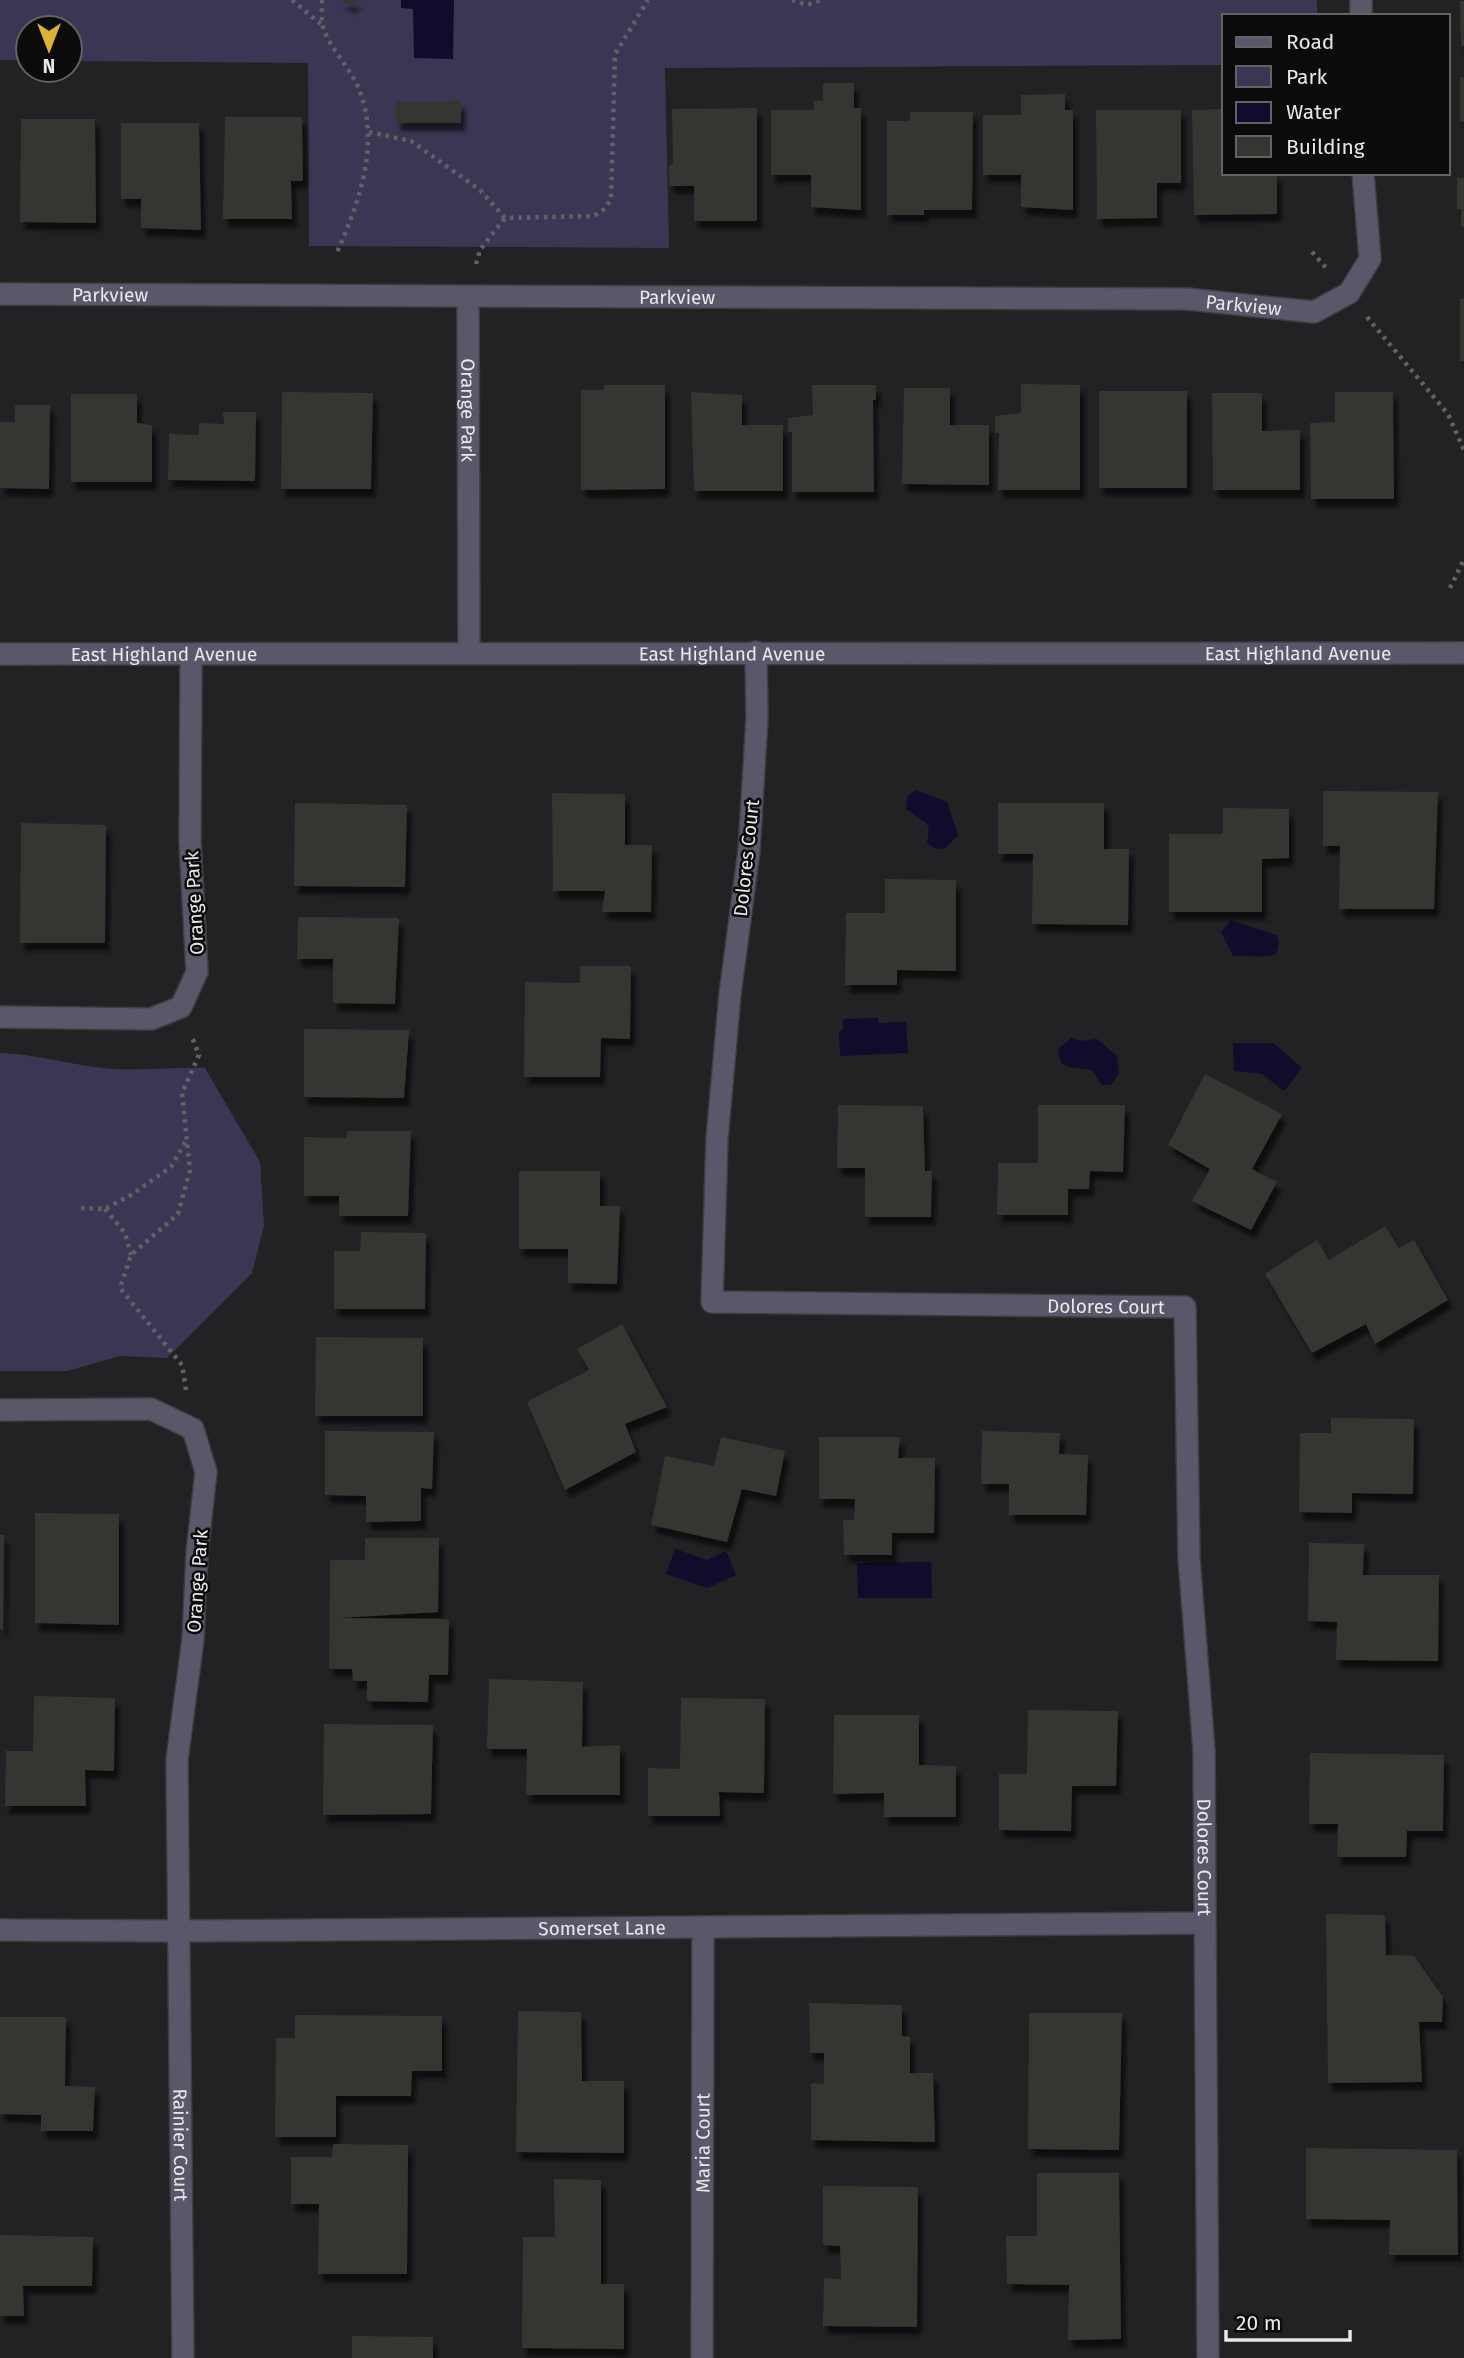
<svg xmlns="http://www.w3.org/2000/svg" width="1464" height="2358" viewBox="0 0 1464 2358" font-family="'Fira Sans',sans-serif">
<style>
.green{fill:#3a3754}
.water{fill:#110b2c}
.building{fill:#363532;filter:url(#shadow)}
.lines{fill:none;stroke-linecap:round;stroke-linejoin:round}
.minor-casing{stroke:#3e3d40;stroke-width:24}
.path{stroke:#626164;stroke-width:4.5;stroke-dasharray:3.5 5;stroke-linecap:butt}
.minor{stroke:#59586a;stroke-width:21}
.labels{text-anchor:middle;stroke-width:5;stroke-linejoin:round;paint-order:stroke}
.street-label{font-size:19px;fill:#e8e8ea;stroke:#0b0b0c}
</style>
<defs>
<filter id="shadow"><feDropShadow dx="4.5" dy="8" stdDeviation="2" flood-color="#0009"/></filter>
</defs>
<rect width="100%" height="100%" fill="#222124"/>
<g class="green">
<polygon points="0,0 1317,0 1317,16 1224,16 1224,65 665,68 669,248 309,246 308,63 70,61 70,28 28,28 28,60 0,60"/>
<path d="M0,1053C35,1054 67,1064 102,1068C137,1072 170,1067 205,1068L260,1162L264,1226L252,1273L167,1358L120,1356L67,1371H0Z"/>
</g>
<g class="water">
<polygon points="401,0 454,0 453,59 414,58 413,9 401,8"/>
<polygon points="916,790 947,802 958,835 945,849 934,848 927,843 929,828 926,823 906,809 908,796"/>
<path d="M1231,920L1276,935L1279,941L1277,953C1267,959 1246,955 1233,956L1221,932Z"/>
<polygon points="878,1018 879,1023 906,1022 908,1053 840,1056 839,1031 843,1030 843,1019"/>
<polygon points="1071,1038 1083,1041 1097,1039 1117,1056 1119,1073 1111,1085 1102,1085 1092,1070 1068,1067 1061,1063 1058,1049"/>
<polygon points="1233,1043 1274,1043 1302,1068 1284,1091 1262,1074 1234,1071"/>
<polygon points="675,1549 707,1560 726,1551 736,1575 707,1588 666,1574"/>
<polygon points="931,1562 932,1598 858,1598 857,1563"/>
</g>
<g class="building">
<polygon points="339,0 358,0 350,5"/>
<polygon points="1460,1 1464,1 1464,46 1461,46"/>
<polygon points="1460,77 1464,77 1464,122 1460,121"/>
<polygon points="823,83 854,83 854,108 861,108 861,210 811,207 811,175 771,175 771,110 814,110 814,101 823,101"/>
<polygon points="1065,94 1065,110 1073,110 1073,210 1021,207 1021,175 983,175 983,115 1021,115 1021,95"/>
<polygon points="461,101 461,123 396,123 396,102"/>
<polygon points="757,108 757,221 694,221 694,186 669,186 669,165 673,165 672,109"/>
<polygon points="1224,109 1224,173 1277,173 1277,214 1194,215 1192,110"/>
<polygon points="1096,110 1181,110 1181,183 1157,183 1157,218 1097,219"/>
<polygon points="910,112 973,112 972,210 924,210 924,215 887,215 887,121 910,121"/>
<polygon points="225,117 302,117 303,181 291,181 292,219 223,219"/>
<polygon points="21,119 95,119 96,223 20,222"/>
<polygon points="121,123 199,123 201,230 141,228 141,199 121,199"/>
<polygon points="1457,178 1464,178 1464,227 1461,227 1461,209 1457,209"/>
<rect x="1460" y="299" width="4" height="62"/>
<polygon points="1021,384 1080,385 1080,490 998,490 999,433 995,433 995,416 1021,413"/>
<polygon points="604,385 665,385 665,489 581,490 581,390 604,390"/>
<polygon points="812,385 876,385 876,400 873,400 874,492 792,492 792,432 788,432 788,418 813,415"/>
<polygon points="904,388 950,388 950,425 989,425 989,485 902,484"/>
<rect x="1099" y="391" width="88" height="97"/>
<polygon points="282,392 373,393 371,489 281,489"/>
<polygon points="691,392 742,395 742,425 783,425 783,491 694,491"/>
<polygon points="1335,392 1393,392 1394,499 1311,499 1310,423 1335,422"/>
<polygon points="1212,393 1262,393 1262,431 1300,430 1300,490 1213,490"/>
<polygon points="71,394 137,394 137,423 152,425 152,482 71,482"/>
<polygon points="15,405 50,405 49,489 0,488 0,422 15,422"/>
<polygon points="223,412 256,412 255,481 168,480 169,434 199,435 199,423 224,424"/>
<polygon points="1323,791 1438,792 1434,909 1339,909 1340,846 1323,846"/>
<polygon points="552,793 625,794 625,845 652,845 651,912 602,912 605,891 553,891"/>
<polygon points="295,803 407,805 405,887 294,886"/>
<polygon points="998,803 1104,803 1104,849 1129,849 1128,925 1032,924 1033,854 998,854"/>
<polygon points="1223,808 1289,809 1289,858 1262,859 1262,912 1169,912 1169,834 1223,834"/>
<polygon points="21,823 106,825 105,943 20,943"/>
<polygon points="885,879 956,880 956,971 897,970 897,985 845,985 846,913 885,913"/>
<polygon points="298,917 399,918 395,1004 333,1003 333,959 297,959"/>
<polygon points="580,966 631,966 630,1039 601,1038 600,1077 524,1077 525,982 580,983"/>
<polygon points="304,1029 409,1030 404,1098 304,1097"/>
<polygon points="1205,1074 1282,1114 1252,1169 1277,1182 1251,1230 1192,1201 1210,1169 1168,1145"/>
<polygon points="838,1105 923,1106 925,1171 932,1171 931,1217 865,1217 865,1168 837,1168"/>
<polygon points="1038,1105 1125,1105 1123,1172 1090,1171 1089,1189 1068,1189 1068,1215 997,1215 998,1163 1038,1163"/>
<polygon points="347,1131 411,1131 408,1216 339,1216 339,1196 304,1196 304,1137 347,1138"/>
<polygon points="519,1171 600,1171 600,1206 620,1206 617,1284 568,1283 568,1249 519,1249"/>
<polygon points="1385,1226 1399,1248 1414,1240 1448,1300 1375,1344 1366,1324 1312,1353 1265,1274 1317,1240 1329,1260"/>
<polygon points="361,1232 426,1233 425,1309 334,1309 334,1251 360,1251"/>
<polygon points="622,1324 667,1407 625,1424 636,1452 565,1490 527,1402 589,1370 577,1349"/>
<polygon points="316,1337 423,1338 423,1416 315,1416"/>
<polygon points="1331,1418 1414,1419 1413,1494 1352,1493 1352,1513 1299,1512 1300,1433 1331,1433"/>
<polygon points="325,1431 434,1432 432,1489 421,1488 421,1521 366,1522 366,1496 325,1495"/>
<polygon points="982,1431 1060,1433 1059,1454 1088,1455 1086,1515 1009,1515 1009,1484 981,1484"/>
<polygon points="721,1437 785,1451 776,1496 742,1489 727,1542 651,1525 665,1456 714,1466"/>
<polygon points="819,1437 900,1437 898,1458 935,1458 934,1533 892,1533 892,1555 844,1555 843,1520 854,1520 855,1499 819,1499"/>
<polygon points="35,1513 119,1514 119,1625 35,1623"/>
<polygon points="0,1535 4,1535 3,1629 0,1629"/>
<polygon points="365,1538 439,1538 438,1612 338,1618 449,1619 448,1675 429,1675 428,1702 367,1701 367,1681 353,1681 352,1669 329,1669 330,1560 365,1560"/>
<polygon points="1309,1543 1364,1544 1363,1575 1439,1575 1438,1661 1336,1660 1337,1622 1308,1621"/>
<polygon points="489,1679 583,1682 582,1747 620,1745 620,1795 526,1795 527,1749 487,1749"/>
<polygon points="34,1696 115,1698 114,1771 85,1770 86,1806 5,1806 6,1751 33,1751"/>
<polygon points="681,1698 765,1699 764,1793 719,1792 720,1816 648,1816 648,1768 680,1769"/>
<polygon points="1028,1710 1118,1711 1116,1786 1072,1786 1071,1831 999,1830 999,1774 1027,1774"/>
<polygon points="834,1715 919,1715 919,1765 956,1766 956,1817 884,1817 884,1793 833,1794"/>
<polygon points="324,1724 433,1725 431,1814 323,1815"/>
<polygon points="1310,1753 1444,1755 1443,1831 1407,1831 1406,1857 1337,1857 1338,1824 1309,1824"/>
<polygon points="1326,1914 1385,1915 1386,1955 1414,1956 1443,1997 1442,2022 1419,2022 1422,2082 1328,2083"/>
<polygon points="809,2003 902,2005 902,2036 910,2037 910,2073 933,2073 935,2142 811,2140 811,2083 824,2084 824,2053 810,2053"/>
<polygon points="518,2011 581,2012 582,2081 624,2081 624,2153 516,2152"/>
<polygon points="1029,2013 1122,2013 1119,2150 1028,2149"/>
<polygon points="295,2015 442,2016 442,2071 412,2071 411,2096 336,2096 336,2137 275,2137 276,2038 295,2038"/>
<polygon points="0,2017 66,2017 65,2086 95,2087 93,2131 41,2131 41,2115 0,2114"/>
<polygon points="333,2144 408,2145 407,2274 318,2274 319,2204 291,2204 291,2157 332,2157"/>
<polygon points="1306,2148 1457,2150 1458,2255 1389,2255 1390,2220 1306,2219"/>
<polygon points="1037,2173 1119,2173 1121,2339 1068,2340 1069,2285 1007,2284 1006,2236 1037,2236"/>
<polygon points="554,2179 601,2180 601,2284 624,2284 624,2349 522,2348 523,2237 555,2237"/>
<polygon points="823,2186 918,2187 917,2327 823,2326 824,2278 841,2279 840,2246 823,2245"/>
<polygon points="0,2235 93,2237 92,2286 23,2286 24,2316 0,2316"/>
<polygon points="352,2336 433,2337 433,2358 352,2358"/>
</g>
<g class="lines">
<g class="minor-casing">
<g id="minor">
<polyline points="1361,16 1361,0"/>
<path id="s1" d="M0,294L1187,299L1314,312L1349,293L1370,259L1363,173"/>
<path id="s2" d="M468,296L469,651"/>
<path id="s3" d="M756,652L757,718L749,851L730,994L717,1139L712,1302L1185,1307L1189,1558L1204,1750L1208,2358"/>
<path id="s4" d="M0,654L1464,653"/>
<polyline points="0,1017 151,1019 181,1007 197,972 190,841 191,655"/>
<path id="s5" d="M0,1410L151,1409L193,1429L206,1472L197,1553L193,1639L177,1760L183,2358"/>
<path id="s6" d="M0,1930L176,1931L1205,1923"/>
<path id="s7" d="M702,2358L703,1928"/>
</g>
</g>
<g class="path">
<polyline points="292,0 323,26"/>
<path d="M322,0C322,8 321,19 323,27C330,50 352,69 360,92C380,144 359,203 337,252"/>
<polyline points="792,0 807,5 821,0"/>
<polyline points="369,132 411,141 480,190 505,218 594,216 603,210 611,200 615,54 648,0"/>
<polyline points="1312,252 1328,270"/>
<polyline points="476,264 480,250 505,218"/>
<polyline points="1367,317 1448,414 1464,450"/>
<polyline points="1450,588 1464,559"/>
<polyline points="81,1208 105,1209 131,1195 171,1167 186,1141"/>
<polyline points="105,1209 125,1233 131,1255"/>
<polyline points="186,1390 182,1365 120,1288 131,1255 178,1214 190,1170 182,1093 199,1055 191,1035"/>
</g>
<use href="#minor" class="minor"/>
</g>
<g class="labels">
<g class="street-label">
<text dy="7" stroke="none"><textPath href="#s1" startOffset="110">Parkview</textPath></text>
<text dy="7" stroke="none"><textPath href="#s1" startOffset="677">Parkview</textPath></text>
<text dy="7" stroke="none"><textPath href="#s1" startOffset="1244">Parkview</textPath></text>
<text dy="7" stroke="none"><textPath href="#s2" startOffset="114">Orange Park</textPath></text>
<text dy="7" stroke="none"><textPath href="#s4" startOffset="732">East Highland Avenue</textPath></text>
<text dy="7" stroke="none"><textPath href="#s4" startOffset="1298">East Highland Avenue</textPath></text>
<text dy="7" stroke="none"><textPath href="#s4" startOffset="164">East Highland Avenue</textPath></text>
<text transform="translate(746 858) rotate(-84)" y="7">Dolores Court</text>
<text transform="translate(194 903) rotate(-93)" y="7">Orange Park</text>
<text dy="7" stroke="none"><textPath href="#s3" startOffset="1046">Dolores Court</textPath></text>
<text transform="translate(197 1581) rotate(-86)" y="7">Orange Park</text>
<text dy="7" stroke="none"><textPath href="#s3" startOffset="1676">Dolores Court</textPath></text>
<text dy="7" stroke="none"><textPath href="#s6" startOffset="602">Somerset Lane</textPath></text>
<text dy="7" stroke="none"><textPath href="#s7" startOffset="215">Maria Court</textPath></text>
<text dy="7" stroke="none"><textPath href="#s5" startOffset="917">Rainier Court</textPath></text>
</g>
</g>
<rect x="1222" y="14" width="228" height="161" fill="#0b0b0c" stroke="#636365" stroke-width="2"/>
<rect x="1236" y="37" width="35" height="10" fill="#59586a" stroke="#636365" stroke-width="2"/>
<text x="1286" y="49" font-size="21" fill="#e8e8ea">Road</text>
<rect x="1236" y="66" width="35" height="21" fill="#3a3754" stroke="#636365" stroke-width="2"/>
<text x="1286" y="84" font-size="21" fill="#e8e8ea">Park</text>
<rect x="1236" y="102" width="35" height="21" fill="#110b2c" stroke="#636365" stroke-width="2"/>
<text x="1286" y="119" font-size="21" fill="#e8e8ea">Water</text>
<rect x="1236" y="136" width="35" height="21" fill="#363532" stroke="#636365" stroke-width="2"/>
<text x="1286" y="154" font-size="21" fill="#e8e8ea">Building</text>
<g transform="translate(49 49) rotate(180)"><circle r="33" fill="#0b0b0c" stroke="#636365" stroke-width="2"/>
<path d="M0-5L12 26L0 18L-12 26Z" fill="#dbb233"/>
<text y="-10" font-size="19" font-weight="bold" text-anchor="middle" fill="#e8e8ea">N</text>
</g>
<path d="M1226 2330v10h124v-10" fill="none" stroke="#e8e8ea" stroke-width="3.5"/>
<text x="1236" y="2330" font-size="21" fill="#e8e8ea" stroke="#0b0b0c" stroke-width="5" paint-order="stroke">20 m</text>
</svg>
